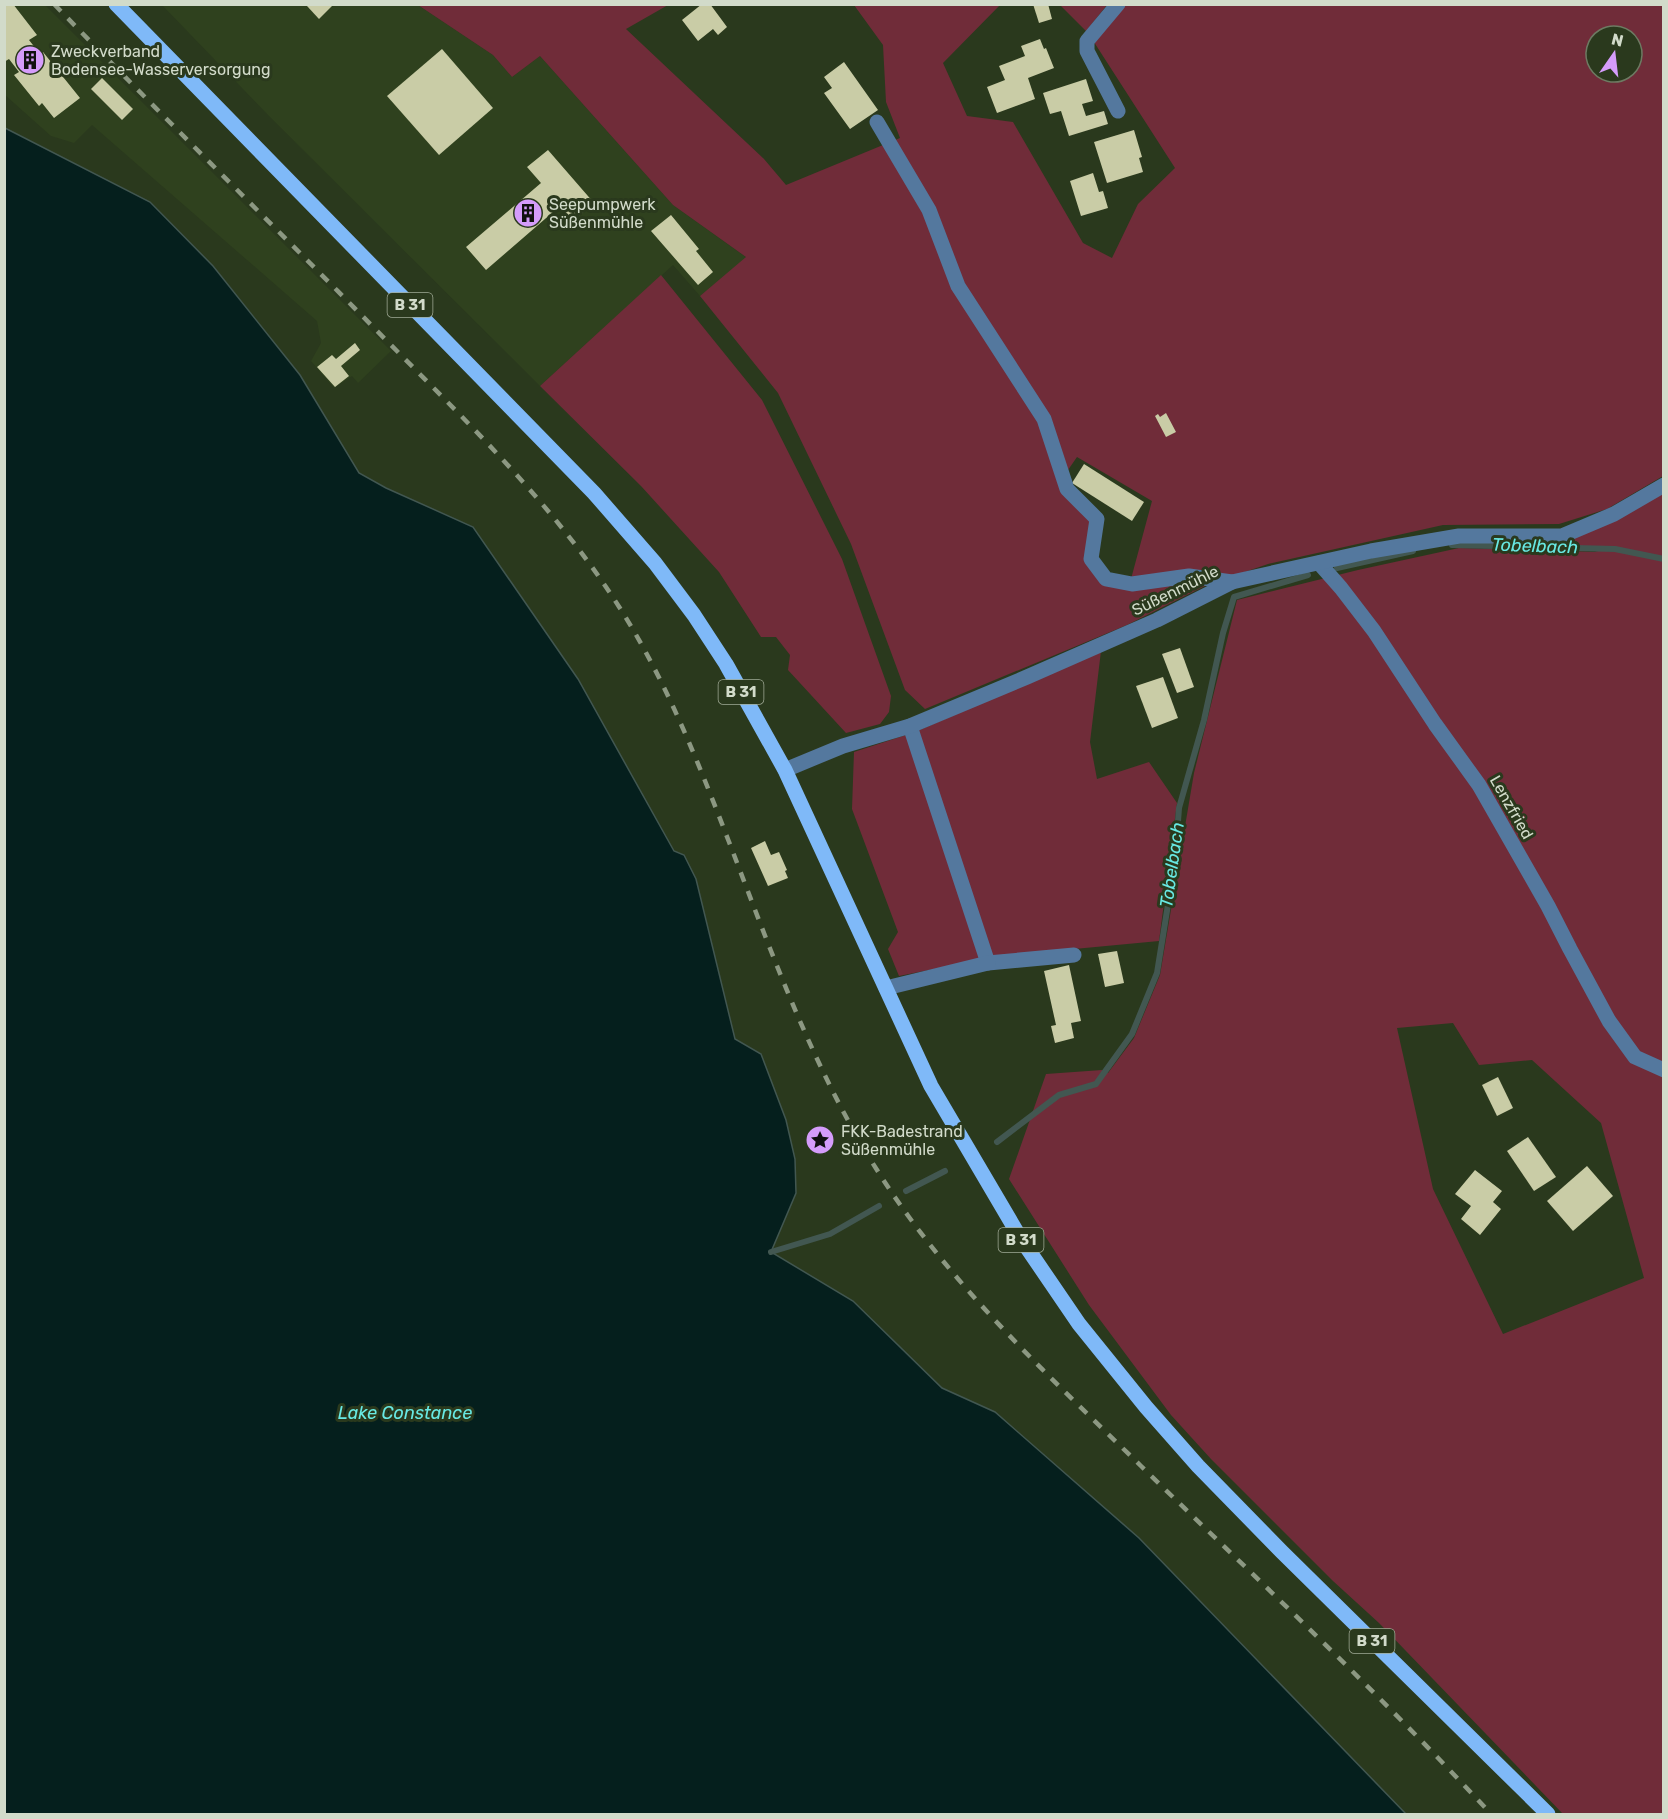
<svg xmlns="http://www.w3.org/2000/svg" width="1668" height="1819" viewBox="0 0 1668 1819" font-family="Rubik,sans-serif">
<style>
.built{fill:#2f411e}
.green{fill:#702c39;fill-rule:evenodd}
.water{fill:#051f1d;stroke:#425751;stroke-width:1.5}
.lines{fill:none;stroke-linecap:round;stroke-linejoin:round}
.stream{stroke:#425751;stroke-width:6}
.building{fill:#c9cca6}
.minor{stroke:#54789e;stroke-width:15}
.major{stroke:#7fb9f8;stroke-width:15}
.rail{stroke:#8c9882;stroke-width:4.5;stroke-dasharray:10 10;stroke-linecap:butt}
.labels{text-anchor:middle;stroke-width:6;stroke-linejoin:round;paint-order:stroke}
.shield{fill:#2a391d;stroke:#a0aa96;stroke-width:1.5}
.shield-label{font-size:15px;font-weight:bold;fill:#d2dbca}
.poi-label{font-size:16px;fill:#d2dbca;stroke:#2a391d;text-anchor:start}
.street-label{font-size:16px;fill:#d2dbca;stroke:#2a391d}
.water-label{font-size:18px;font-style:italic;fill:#68e9e3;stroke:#2a391d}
</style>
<rect width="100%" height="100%" fill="#2a391d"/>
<g class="built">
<polygon points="5,5 45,5 391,351 358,383 352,376 334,388 311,361 321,343 317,321 92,125 74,143 51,136 5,95"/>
<polygon points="162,5 418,5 493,55 512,77 540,56 673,205 747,258 700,296 673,265 540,386 269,116"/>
</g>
<g class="green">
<path d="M418,5H668L626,29L764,159L786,185L900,138L886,102L883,45L854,5H1000L943,63L967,116L1013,122L1083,243L1112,258L1138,204L1175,168L1092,39L1123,5H1663V476L1607,509L1559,524L1443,525L1268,564L1207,585L1127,625L925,709L905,690L851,544L778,393L700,296L746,257L673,205L540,56L512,77L493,55ZM1596,36H1632V72H1596ZM1077,457L1152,501L1131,579L1108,574L1098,558L1103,517L1072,489L1068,470Z"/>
<polygon points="1060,5 1107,5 1086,31"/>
<polygon points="661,275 762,400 842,559 891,696 889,712 880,724 846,733 788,670 790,655 776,637 761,637 719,572 641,486 540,386"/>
<path d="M1663,489V1814H1563L1379,1623L1333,1581L1211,1459L1171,1415L1089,1305L1009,1179L1046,1074L1102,1070L1108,1073L1134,1038L1160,975L1194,773L1237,600L1358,570L1459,548L1598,552L1585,548L1541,546V542ZM1453,1023L1479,1065L1532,1060L1601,1123L1644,1278L1503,1334L1433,1189L1397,1028Z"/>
<polygon points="1101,651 1090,742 1097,779 1149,762 1177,803 1159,941 999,956 899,976 888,949 898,932 852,809 854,752 915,732"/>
</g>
<polygon class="water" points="5,128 150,202 213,266 300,375 359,473 386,488 473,527 578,679 674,851 684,855 696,879 735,1039 761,1054 786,1120 795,1159 796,1193 771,1252 853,1301 942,1388 995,1412 1139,1538 1406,1814 5,1814"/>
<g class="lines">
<g class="stream">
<polyline points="1452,545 1615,549 1664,559"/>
<polyline points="1337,568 1413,551"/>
<polyline points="997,1142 1059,1095 1096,1084 1132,1034 1157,973 1175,861 1179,808 1204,720 1223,633 1234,597 1308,575"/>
<polyline points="906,1191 945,1171"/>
<polyline points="771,1252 830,1234 879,1206"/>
</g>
</g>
<g class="building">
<polygon points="4,4 13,4 37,35 29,40 40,54 43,52 80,98 54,118 42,103 39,106 14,75 19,72 9,59 4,62"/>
<polygon points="309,4 334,4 319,19 307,6"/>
<polygon points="702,4 710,4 727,27 718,35 713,29 698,41 682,20"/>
<polygon points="1033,4 1048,4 1052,19 1039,23"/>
<polygon points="1040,39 1044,49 1046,48 1054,68 1028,78 1035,99 997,113 987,87 1005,80 999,66 1025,56 1021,46"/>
<polygon points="442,49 493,108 439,155 387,96"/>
<polygon points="844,62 878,110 850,129 824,93 832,88 824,77"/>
<polygon points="102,78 133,109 122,120 91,89"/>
<polygon points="1086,79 1093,101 1082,104 1086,116 1104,111 1108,124 1069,136 1061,111 1050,114 1043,93"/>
<polygon points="1134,130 1142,157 1139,158 1143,172 1107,183 1094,142"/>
<polygon points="548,150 594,203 573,221 560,206 486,270 466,247 541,183 527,167"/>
<polygon points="1093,173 1099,192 1103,191 1108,208 1081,216 1070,181"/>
<polygon points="671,215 699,249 696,251 713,272 698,285 651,231"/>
<polygon points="355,343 360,350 341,366 349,376 335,387 317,367 332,355 336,359"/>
<polygon points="1166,413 1176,432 1166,437 1155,416 1158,414 1160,417"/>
<polygon points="1084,464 1144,502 1132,521 1072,483"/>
<polygon points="1180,648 1194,687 1177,693 1162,654"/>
<polygon points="1163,677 1178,718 1152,728 1136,686"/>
<polygon points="765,841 771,855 779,852 787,870 785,871 788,878 768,886 751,848"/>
<polygon points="1117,951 1124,983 1105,987 1098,954"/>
<polygon points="1069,965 1081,1021 1071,1023 1074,1038 1055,1043 1051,1026 1056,1025 1044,971"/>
<polygon points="1498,1077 1513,1108 1497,1116 1482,1085"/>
<polygon points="1528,1137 1556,1177 1534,1191 1507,1151"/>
<polygon points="1587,1166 1613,1196 1573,1231 1547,1201"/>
<polygon points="1475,1170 1502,1191 1493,1202 1501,1209 1480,1235 1461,1219 1471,1206 1455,1194"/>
</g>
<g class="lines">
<g class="minor">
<polyline points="1118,4 1087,41 1087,51 1118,111"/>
<polyline points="877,122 929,210 958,286 1044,419 1067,489 1097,519 1091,559 1106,579 1132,584 1189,576 1232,582"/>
<polyline points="1319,563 1341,588 1374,631 1435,724 1479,785 1548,906 1570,949 1609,1021 1635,1057 1664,1070"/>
<polyline points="910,726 988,963 1074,955"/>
<polyline points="785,770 843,746 910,726 1027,677 1157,620 1232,582 1371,551 1459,536 1562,536 1614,514 1664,485"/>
<polyline points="886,988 988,963"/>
</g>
<polyline class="major" points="116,4 594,493 655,563 694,615 726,664 785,770 931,1086 1021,1239 1079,1324 1146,1407 1198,1466 1282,1552 1548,1814"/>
<path class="rail" d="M54,4C163,117 275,227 385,339C470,425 558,509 623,613C669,687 700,767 731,847C780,975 827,1106 909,1217C976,1309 1060,1387 1141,1466C1259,1581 1380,1694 1491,1814"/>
</g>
<defs>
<g id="building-disc" transform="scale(1.5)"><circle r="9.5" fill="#d59cfb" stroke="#2a391d"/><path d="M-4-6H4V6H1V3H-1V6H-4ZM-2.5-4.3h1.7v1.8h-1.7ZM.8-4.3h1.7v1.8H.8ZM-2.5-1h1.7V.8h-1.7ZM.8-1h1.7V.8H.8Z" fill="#111"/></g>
<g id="sight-disc" transform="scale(1.5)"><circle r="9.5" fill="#d59cfb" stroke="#2a391d"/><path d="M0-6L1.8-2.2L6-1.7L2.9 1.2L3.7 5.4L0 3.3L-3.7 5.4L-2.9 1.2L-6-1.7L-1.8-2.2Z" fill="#111"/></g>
</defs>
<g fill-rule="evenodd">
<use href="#building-disc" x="30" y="60"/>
<use href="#building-disc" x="528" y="213"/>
<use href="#sight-disc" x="820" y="1140"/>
</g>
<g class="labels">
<g class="shield">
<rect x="387.5" y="293" width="45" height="24" rx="4.5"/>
<rect x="718.5" y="680" width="45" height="24" rx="4.5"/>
<rect x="998.5" y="1228" width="45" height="24" rx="4.5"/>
<rect x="1349.5" y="1629" width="45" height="24" rx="4.5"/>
</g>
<g class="shield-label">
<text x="410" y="310">B 31</text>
<text x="741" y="697">B 31</text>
<text x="1021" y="1245">B 31</text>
<text x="1372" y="1646">B 31</text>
</g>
<g class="poi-label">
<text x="51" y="57">Zweckverband<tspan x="51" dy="18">Bodensee-Wasserversorgung</tspan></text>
<text x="549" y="210">Seepumpwerk<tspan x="549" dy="18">Süßenmühle</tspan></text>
<text x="841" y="1137">FKK-Badestrand<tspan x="841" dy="18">Süßenmühle</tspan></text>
</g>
<g class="street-label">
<text transform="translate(1175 590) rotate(-26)" y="6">Süßenmühle</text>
<text transform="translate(1512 807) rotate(60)" y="6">Lenzfried</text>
</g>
<g class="water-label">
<text transform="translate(1535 546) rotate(2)" y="6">Tobelbach</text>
<text transform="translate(1172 865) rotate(-82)" y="6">Tobelbach</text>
<text x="405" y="1419">Lake Constance</text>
</g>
</g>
<rect width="1668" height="1819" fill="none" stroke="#d2dbca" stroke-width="12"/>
<g transform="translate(1614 54) rotate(14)"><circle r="28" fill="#2a391d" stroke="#6d7a62" stroke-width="1.5"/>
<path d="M0-4.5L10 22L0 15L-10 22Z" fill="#d59cfb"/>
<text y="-9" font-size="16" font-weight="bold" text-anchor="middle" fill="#d2dbca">N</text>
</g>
</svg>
